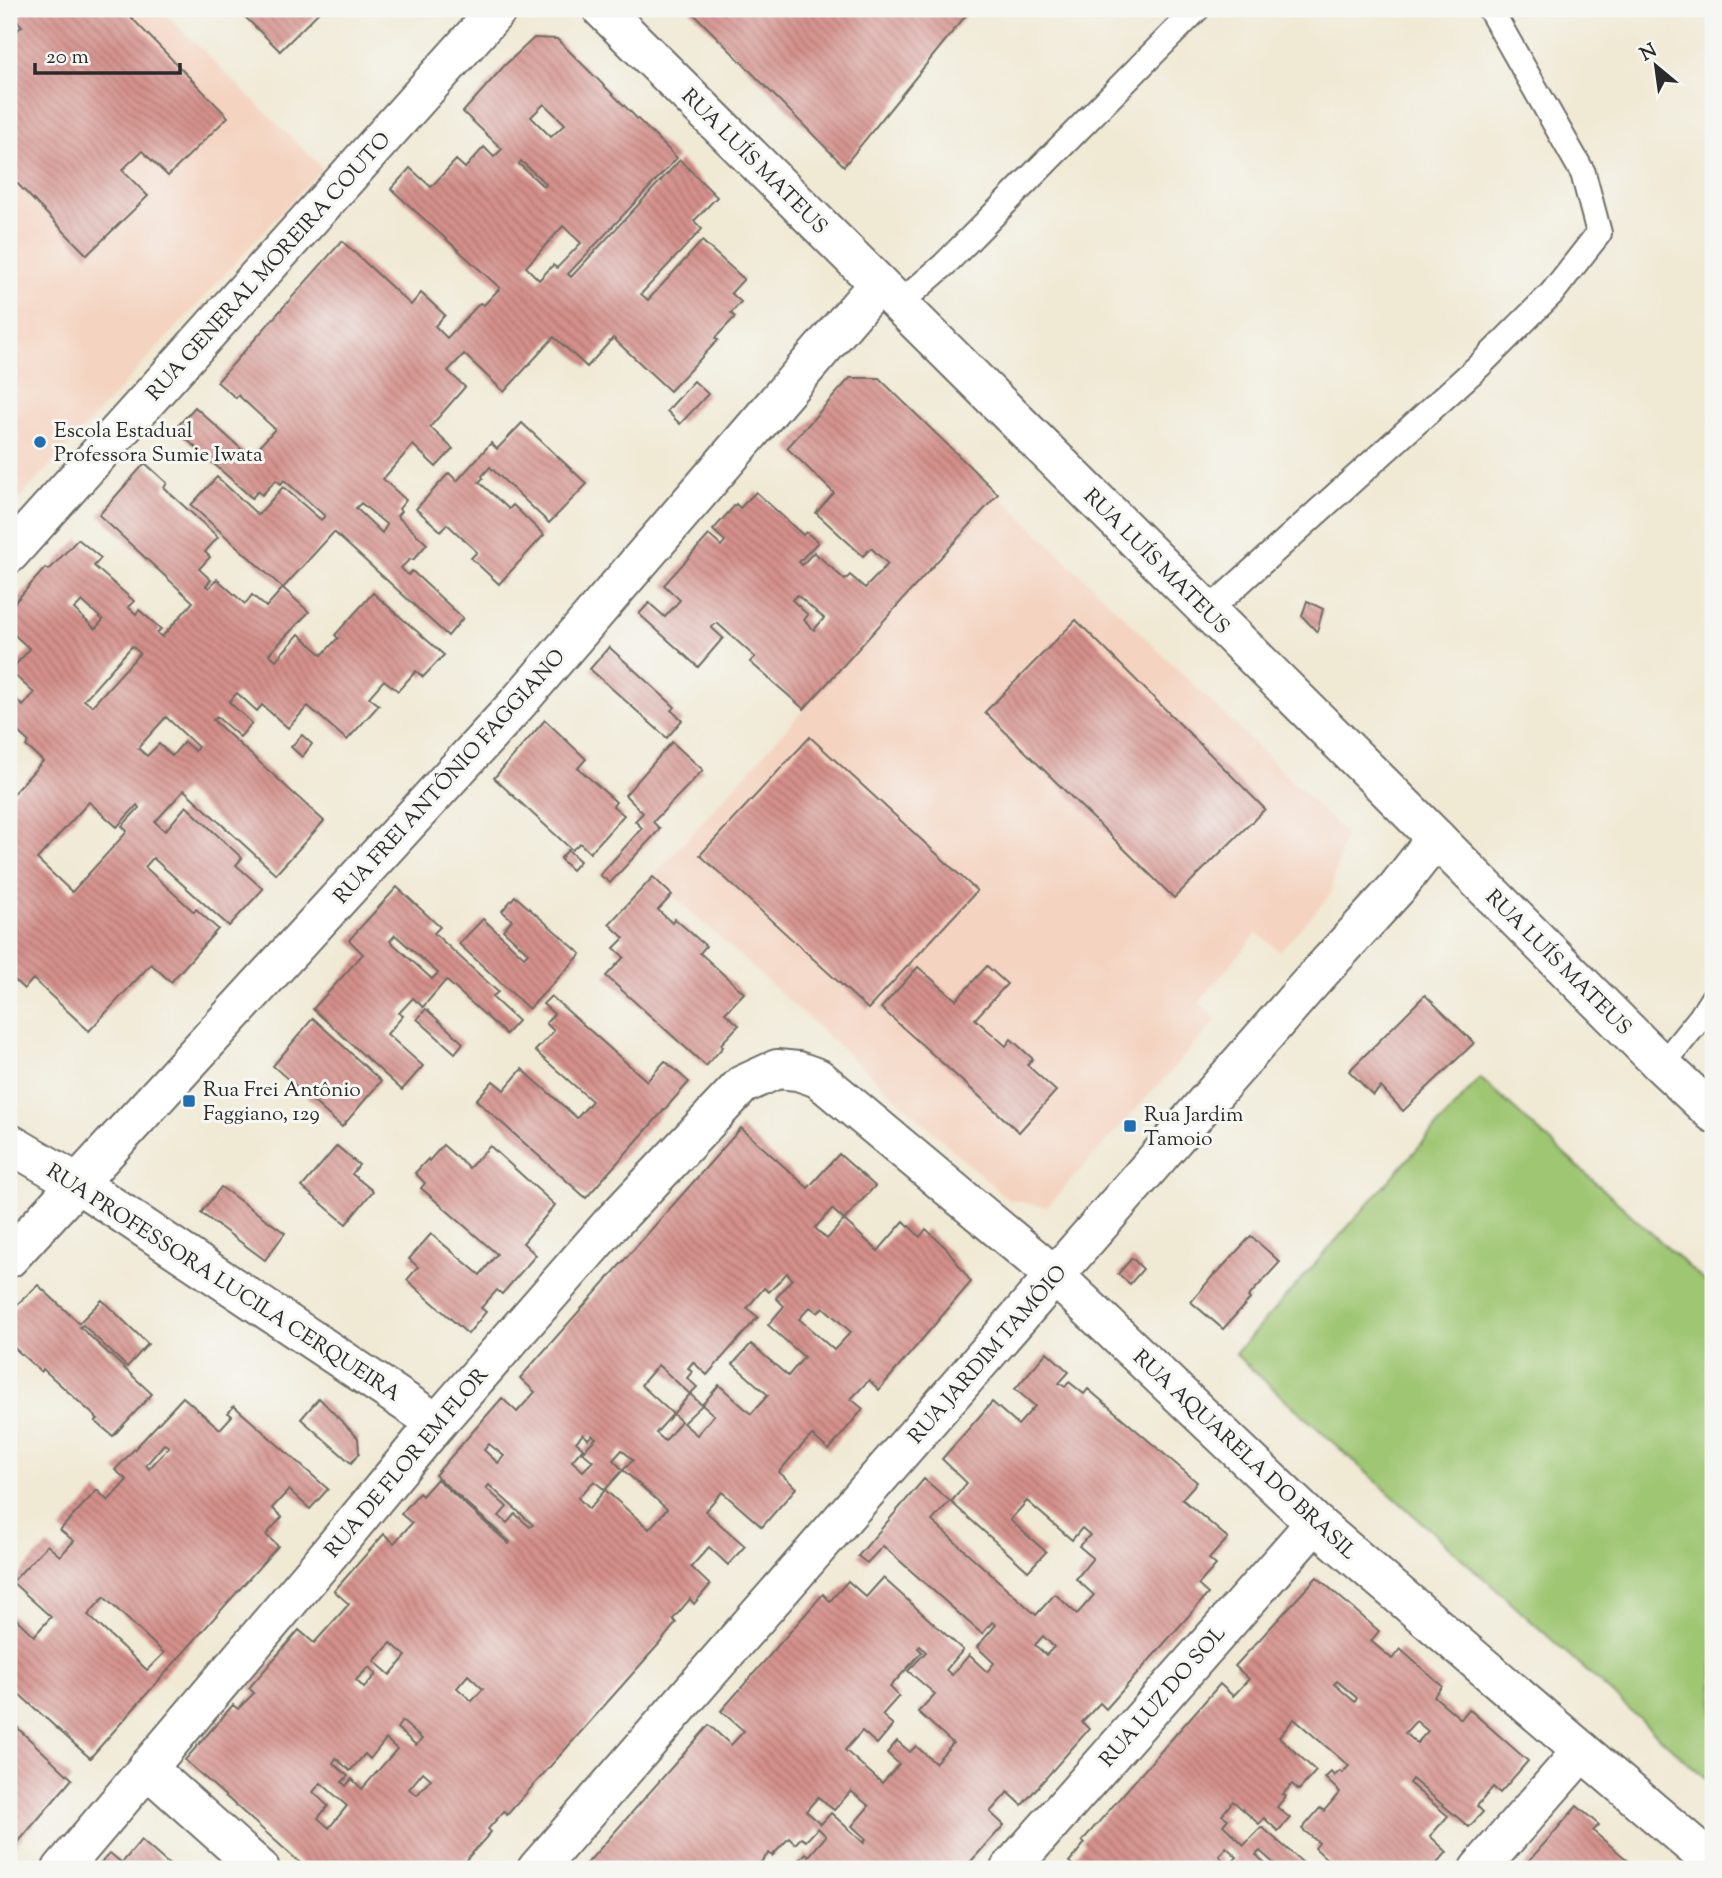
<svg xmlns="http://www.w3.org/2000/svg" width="1722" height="1878" viewBox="0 0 1722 1878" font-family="'Sorts Mill Goudy',serif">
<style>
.built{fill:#f4d3c0}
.pitch{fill:#9fc672;stroke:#65784e;stroke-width:2}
.building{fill:url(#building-back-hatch);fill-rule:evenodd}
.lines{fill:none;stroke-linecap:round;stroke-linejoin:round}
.lane-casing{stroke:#706e66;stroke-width:28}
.street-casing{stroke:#706e66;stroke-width:42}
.secondary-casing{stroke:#706e66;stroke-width:42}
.lane{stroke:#fff;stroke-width:24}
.street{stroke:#fff;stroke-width:38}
.secondary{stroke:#fff;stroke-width:38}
.poi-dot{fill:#1f6fb2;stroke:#f6f6f2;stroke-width:2.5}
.labels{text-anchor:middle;stroke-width:6;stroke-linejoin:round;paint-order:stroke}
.street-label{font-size:21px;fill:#2b2b2b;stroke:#f6f6f2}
.poi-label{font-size:21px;fill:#2b2b2b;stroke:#f6f6f2;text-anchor:start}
</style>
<defs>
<pattern id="building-back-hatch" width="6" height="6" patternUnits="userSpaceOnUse" patternTransform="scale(1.75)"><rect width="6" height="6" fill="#d5908b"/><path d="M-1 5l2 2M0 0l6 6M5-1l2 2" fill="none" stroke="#ad7672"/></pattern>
</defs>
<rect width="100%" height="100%" fill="#f6f6f2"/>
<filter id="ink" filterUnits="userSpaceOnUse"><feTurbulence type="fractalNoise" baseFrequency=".0143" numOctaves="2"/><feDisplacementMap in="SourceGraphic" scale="14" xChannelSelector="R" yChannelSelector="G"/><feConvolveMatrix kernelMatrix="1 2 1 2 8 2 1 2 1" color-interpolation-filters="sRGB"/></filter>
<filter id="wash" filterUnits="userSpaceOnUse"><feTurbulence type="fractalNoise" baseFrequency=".00686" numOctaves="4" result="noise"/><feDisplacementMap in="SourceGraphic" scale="28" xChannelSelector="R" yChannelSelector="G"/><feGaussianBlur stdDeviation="1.57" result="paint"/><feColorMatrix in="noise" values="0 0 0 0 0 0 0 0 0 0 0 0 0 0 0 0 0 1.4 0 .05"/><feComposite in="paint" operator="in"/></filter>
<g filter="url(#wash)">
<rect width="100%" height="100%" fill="#f0e9d4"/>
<g class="built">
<polygon points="9,9 160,9 322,168 9,510"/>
<polygon points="998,494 1345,833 1330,895 1280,951 1257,933 1199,1002 1217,1020 1047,1207 1007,1199 653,877"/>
</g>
<polygon class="pitch" points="1480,1078 1713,1289 1713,1785 1235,1354"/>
<g id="blocks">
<g class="building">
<polygon points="9,9 123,9 228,117 168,176 142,151 122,170 148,196 87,255 9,175 9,38 22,26 9,12"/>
<polygon points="237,9 322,9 280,51"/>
<polygon points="689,9 971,9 844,166"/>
<path d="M534,38L557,39L677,158L568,274L571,277L680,160L717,197L694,221L702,229L641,294L648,300L702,241L744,279L731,293L741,302L731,313L735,317L715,338L718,340L670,391L613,338L587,367L554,337L504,392L464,354L448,371L465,387L430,427L453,449L436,467L413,445L383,479L406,500L399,509L401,511L397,516L427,544L413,560L410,559L401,568L408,575L412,571L463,618L448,636L334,532L283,588L309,612L269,654L276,660L299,634L322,655L338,638L335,635L373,593L444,655L423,677L416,671L398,691L384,680L369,697L379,705L347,740L308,706L288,728L262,705L257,711L237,693L229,702L252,723L240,737L217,717L213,720L324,821L276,874L184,790L155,822L165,831L186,806L242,858L236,865L263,889L229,926L153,858L145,867L194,912L196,909L218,929L171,982L151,964L89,1031L33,979L24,989L9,975V798L43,761L26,746L29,742L17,731L14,735L9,731V693L23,706L34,693L10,671L30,649L9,630V609L45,568L49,570L78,539L101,558L94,566L134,601L128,607L136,614L139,610L161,629L157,633L162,637L193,602L99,515L145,463L167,483L164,488L218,537L205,552L210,557L199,569L211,580L206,586L209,588L217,579L245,604L252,595L266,607L283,588L191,505L217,477L258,515L283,487L321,520L325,516L284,480L281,484L276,480L262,495L258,491L252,498L175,429L195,407L250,457L275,429L238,395L236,398L217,382L342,241L411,305L421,293L445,315L435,326L447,338L480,303L484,305L500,288L391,189L410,168L431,187L456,160L465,168L484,147L494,157L502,149L463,112L505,65ZM544,104L565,124L551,137L531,117ZM521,161L546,184L544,187L519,164ZM563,226L581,243L557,268L553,265L539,280L526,267ZM361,503L387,525L382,533L356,508ZM82,601L103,620L95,629L74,609ZM132,646L140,653L92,706L84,700ZM166,717L198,747L195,751L184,742L172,756L159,744L147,756L138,748ZM89,802L117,827L137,805L139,808L122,826L127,831L125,834L72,892L37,859Z"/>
<path d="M850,378H879L998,494L804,709L750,662L755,657L717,623L711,627L723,638L698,667L639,614L649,603L665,617L680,600L664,585L709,535L721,546L725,541L713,530L736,504L740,508L756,492L803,535L806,532L818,542L799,562L802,565L814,552L845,580L850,575L865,588L888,564L871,548L863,556L816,513L834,493L787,448ZM797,595L824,618L814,630L804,620L808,615L792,600Z"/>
<polygon points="694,381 708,394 680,424 667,411"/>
<polygon points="522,423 587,484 549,523 490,467 482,476 483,478 479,482 509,509 513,505 544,535 499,584 471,558 477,552 447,524 441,531 416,509 449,473 457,481 491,443 497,449"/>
<polygon points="1307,601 1323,609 1317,632 1302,616"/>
<polygon points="1076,620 1265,809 1174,898 985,712"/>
<polygon points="609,647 675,707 671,710 682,720 667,738 590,669"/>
<polygon points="545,720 586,759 578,768 616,802 613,806 624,815 590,853 580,843 572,850 494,778"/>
<polygon points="302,735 312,744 302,757 291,747"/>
<polygon points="810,737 977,891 868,1009 700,855"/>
<polygon points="672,742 703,770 653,822 660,829 610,883 600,875 642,828 635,821 643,813 625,795"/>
<polygon points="568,850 580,861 572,870 560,859"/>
<polygon points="653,877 672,895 658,910 672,923 675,919 706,946 700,953 744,993 725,1013 739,1025 721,1044 723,1047 706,1066 606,976 624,957 614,948 624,938 609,924"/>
<path d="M397,887L440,927L434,933L498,992L492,997L518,1021L506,1034L446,980L423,1007L413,998L399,1013L403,1016L387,1034L423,1066L402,1090L313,1009L363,954L349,940ZM395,935L438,973L432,979L390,941Z"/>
<polygon points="515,896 581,954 529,1009 459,944 483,919 524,957 528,953 503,930 512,920 502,911"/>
<polygon points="987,966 1007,984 975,1019 1006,1046 1011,1039 1033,1059 1027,1065 1056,1091 1019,1132 881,1008 918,967 956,1000"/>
<polygon points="1425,995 1474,1043 1403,1111 1381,1087 1373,1095 1349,1071"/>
<polygon points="551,996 647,1081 665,1061 689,1082 586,1198 476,1100 493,1081 504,1090 522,1069 577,1118 592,1101 535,1051 554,1031 546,1023 554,1014 543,1004"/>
<polygon points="426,1009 463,1043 455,1053 417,1019"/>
<polygon points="313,1018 381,1081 342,1127 273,1066"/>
<path d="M741,1128L808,1188L839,1154L875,1186L844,1220L832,1209L815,1228L827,1239L844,1220L878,1251L904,1221L920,1237L926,1229L948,1250L971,1282L879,1390L869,1380L851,1399L863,1409L829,1450L812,1435L795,1453L779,1472L796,1488L762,1527L722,1492L705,1511L745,1546L728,1565L709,1547L691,1567L710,1585L694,1604L690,1599L673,1619L676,1623L659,1644L507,1815L504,1811L488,1829L491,1832L458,1869H307L185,1760L233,1705L238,1709L254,1693L249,1688L299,1630L314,1643L349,1604L334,1591L384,1534L394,1543L412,1523L401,1514L419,1493L422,1496L437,1479L509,1544L510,1542L435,1475L502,1398L517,1412L535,1392L520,1378ZM787,1273L792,1279L776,1298L784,1306L768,1325L804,1357L788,1376L751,1344L733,1364L768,1395L751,1414L719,1385L702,1405L690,1394L673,1414L681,1421L665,1441L656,1433L673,1414L641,1385L658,1365L690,1394L697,1387L687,1378L692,1372L688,1368L693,1362L707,1375L758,1317L747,1308L764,1288L769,1292ZM810,1307L818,1313L823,1307L851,1332L834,1350L799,1319ZM702,1405L714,1415L697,1435L683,1423ZM583,1434L588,1439L592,1435L596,1438L582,1452L593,1461L583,1471L572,1461L583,1448L576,1442ZM489,1444L504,1456L498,1463L484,1450ZM622,1450L633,1460L623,1470L667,1509L649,1529L605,1490L589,1509L578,1498L594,1481L605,1490L623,1470L613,1460ZM489,1485L533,1525L530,1527L515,1514L507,1523L499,1516L507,1507L486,1488ZM391,1643L406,1656L390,1675L374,1661ZM369,1667L376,1674L364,1688L356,1680ZM468,1675L483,1689L472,1701L457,1688ZM402,1721L422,1739L416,1745L397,1728ZM386,1739L397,1749L362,1789L352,1779L346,1786L342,1782L348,1776L333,1763L336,1758L350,1771L365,1754L370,1759ZM423,1772L431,1779L417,1795L409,1789ZM321,1783L347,1806L329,1828L318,1818L328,1806L313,1792Z"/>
<polygon points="443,1145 469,1168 490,1146 555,1205 523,1243 536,1255 502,1294 497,1290 481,1308 486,1312 468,1334 407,1280 418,1267 409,1259 431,1234 480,1275 497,1254 421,1188 425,1183 415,1173 428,1159 429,1161"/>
<polygon points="337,1146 359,1165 352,1174 373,1191 346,1224 302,1187"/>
<polygon points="221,1187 285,1233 265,1260 201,1213"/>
<polygon points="1251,1236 1280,1262 1248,1297 1250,1299 1223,1329 1191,1302 1215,1273 1216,1274"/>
<polygon points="1132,1258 1143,1269 1130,1284 1118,1274"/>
<polygon points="38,1285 79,1323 102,1300 148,1344 127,1367 83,1325 80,1327 152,1394 113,1436 95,1421 98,1419 43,1369 41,1372 9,1343 9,1312"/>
<path d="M1047,1352L1069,1372L1059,1383L1065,1387L1069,1382L1084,1394L1088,1389L1197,1482L1182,1499L1228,1538L1209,1559L1216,1565L1198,1585L1208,1594L1106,1709L1100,1703L1082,1722L1089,1729L1022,1805L1008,1792L990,1812L1004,1825L964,1869H792L806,1853L809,1856L826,1836L818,1828L806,1841L801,1838L795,1844L789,1838L772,1856L769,1853L761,1862L769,1869H707L702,1865L698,1869H582L709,1725L731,1745L744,1731L721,1711L823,1594L830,1601L848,1581L866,1597L883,1578L963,1650L946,1670L952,1675L969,1655L987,1672L994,1663L977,1647L996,1625L992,1622L982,1634L883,1546L867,1563L858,1556L924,1479L950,1501L932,1521L1036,1615L1055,1594L1077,1614L1094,1595L1076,1579L1093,1558L1079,1546L1090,1535L1082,1528L1072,1540L1027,1501L1010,1520L1046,1552L1028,1571L951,1502L967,1483L942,1459L992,1402L1018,1425L1035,1406L1015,1389ZM1043,1636L1054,1647L1046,1655L1035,1645ZM920,1646L926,1652L908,1671L935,1694L918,1712L953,1743L935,1763L916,1746L910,1752L897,1741L887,1753L899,1764L882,1783L845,1750L862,1731L877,1744L893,1725L882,1715L899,1696L890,1687L922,1652L918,1648ZM851,1791L869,1806L852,1826L866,1839L864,1843L831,1813L821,1824L806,1811L818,1797L834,1810Z"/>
<path d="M183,1397L220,1429L232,1416L228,1413L234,1406L328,1489L310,1509L289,1490L272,1508L282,1517L266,1535L278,1546L90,1758L9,1685V1612L34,1636L51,1617L12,1582L47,1545L60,1556L74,1541L60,1530L97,1490L108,1501L127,1480L115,1470ZM164,1444L169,1447L149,1469L146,1465ZM104,1597L164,1653L147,1670L88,1615Z"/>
<polygon points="319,1398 358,1438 359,1454 351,1463 301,1419"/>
<path d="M1317,1577L1379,1631L1371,1641L1392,1659L1400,1649L1442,1686L1434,1696L1461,1719L1469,1709L1528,1761L1500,1793L1493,1787L1477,1806L1483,1812L1469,1827L1412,1779L1409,1783L1448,1816L1430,1836L1447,1852L1432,1869H1324L1330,1862L1315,1848L1319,1843L1302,1829L1320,1808L1324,1811L1340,1792L1325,1778L1331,1772L1334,1776L1340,1771L1342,1773L1349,1766L1294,1719L1279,1737L1316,1771L1299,1790L1292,1784L1283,1794L1286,1796L1277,1807L1290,1818L1278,1831L1264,1818L1259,1824L1233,1801L1222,1815L1228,1819L1223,1825L1244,1845L1262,1827L1310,1869H1280L1260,1851L1256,1855L1272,1869H1233L1229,1866L1237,1857L1226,1847L1219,1856L1224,1861L1217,1869H1077L1069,1862L1085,1843L1082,1841L1220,1684L1233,1696L1249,1679L1235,1666ZM1337,1681L1357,1698L1355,1702L1334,1684ZM1416,1721L1428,1731L1417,1743L1405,1733Z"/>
<polygon points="9,1720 72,1779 9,1853"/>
<polygon points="1577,1806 1599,1825 1593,1831 1638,1869 1522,1869"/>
<polygon points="141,1840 174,1869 95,1869 110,1853 122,1863"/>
</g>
</g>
</g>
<g filter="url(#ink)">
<use href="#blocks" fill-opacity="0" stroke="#706e66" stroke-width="2"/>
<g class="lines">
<g class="lane-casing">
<g id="lane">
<polyline points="899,304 944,265 1197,9"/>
<polyline points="1208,611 1480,365 1552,293 1599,233 1583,173 1490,9"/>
<polyline points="1662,1065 1701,1017 1713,998"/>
</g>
</g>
<g class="street-casing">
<g id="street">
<polyline points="9,554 498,9"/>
<polyline points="9,1143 77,1183 437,1423"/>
<polyline points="9,1258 516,705 878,284"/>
<polyline points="147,1768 260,1869"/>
<polyline points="62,1869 318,1567 437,1423 609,1226 742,1085 777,1069 798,1071 818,1078 1055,1276 1315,1523 1713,1863"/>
<polyline points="1010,1869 1315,1523"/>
<polyline points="1479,1869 1582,1751"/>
</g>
</g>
<g class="secondary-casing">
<g id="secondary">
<polyline points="602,9 1387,789 1662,1065 1713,1113"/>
<polyline points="537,1869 1304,990 1396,889 1436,838"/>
</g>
</g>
<use href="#lane" class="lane"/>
<use href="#street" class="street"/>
<use href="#secondary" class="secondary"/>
</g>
</g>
<g class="poi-dot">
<circle cx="40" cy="442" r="7"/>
<rect x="182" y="1094" width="14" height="14" rx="3.5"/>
<rect x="1123" y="1119" width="14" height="14" rx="3.5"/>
</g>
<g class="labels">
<g class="street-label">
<text transform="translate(755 161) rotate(45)" y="7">RUA LUÍS MATEUS</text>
<text transform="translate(268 266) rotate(-48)" y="7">RUA GENERAL MOREIRA COUTO</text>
<text transform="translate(1157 561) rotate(45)" y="7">RUA LUÍS MATEUS</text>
<text transform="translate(449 776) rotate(-48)" y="7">RUA FREI ANTÔNIO FAGGIANO</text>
<text transform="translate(1559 962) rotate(45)" y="7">RUA LUÍS MATEUS</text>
<text transform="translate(224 1282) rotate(33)" y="7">RUA PROFESSORA LUCILA CERQUEIRA</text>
<text transform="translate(987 1354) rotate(-49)" y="7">RUA JARDIM TAMÔIO</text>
<text transform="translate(1245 1454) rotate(43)" y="7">RUA AQUARELA DO BRASIL</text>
<text transform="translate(406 1462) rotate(-50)" y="7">RUA DE FLOR EM FLOR</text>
<text transform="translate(1162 1696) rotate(-49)" y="7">RUA LUZ DO SOL</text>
</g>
<g class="poi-label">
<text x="54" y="437">Escola Estadual<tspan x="54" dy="24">Professora Sumie Iwata</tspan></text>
<text x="203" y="1096">Rua Frei Antônio<tspan x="203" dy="24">Faggiano, 129</tspan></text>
<text x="1144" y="1121">Rua Jardim<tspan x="1144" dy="24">Tamoio</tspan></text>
</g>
</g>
<rect width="1722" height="1878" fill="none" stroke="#f6f6f2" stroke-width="35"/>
<g transform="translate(1656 66) rotate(331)" stroke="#f6f6f2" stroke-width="5" paint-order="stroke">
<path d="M0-5L12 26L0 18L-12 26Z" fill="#2b2b2b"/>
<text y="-10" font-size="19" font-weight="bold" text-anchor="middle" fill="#2b2b2b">N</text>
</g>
<path d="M35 63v10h145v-10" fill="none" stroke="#2b2b2b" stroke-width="3.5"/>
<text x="46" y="63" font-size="21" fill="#2b2b2b" stroke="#f6f6f2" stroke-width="5" paint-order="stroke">20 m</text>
</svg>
